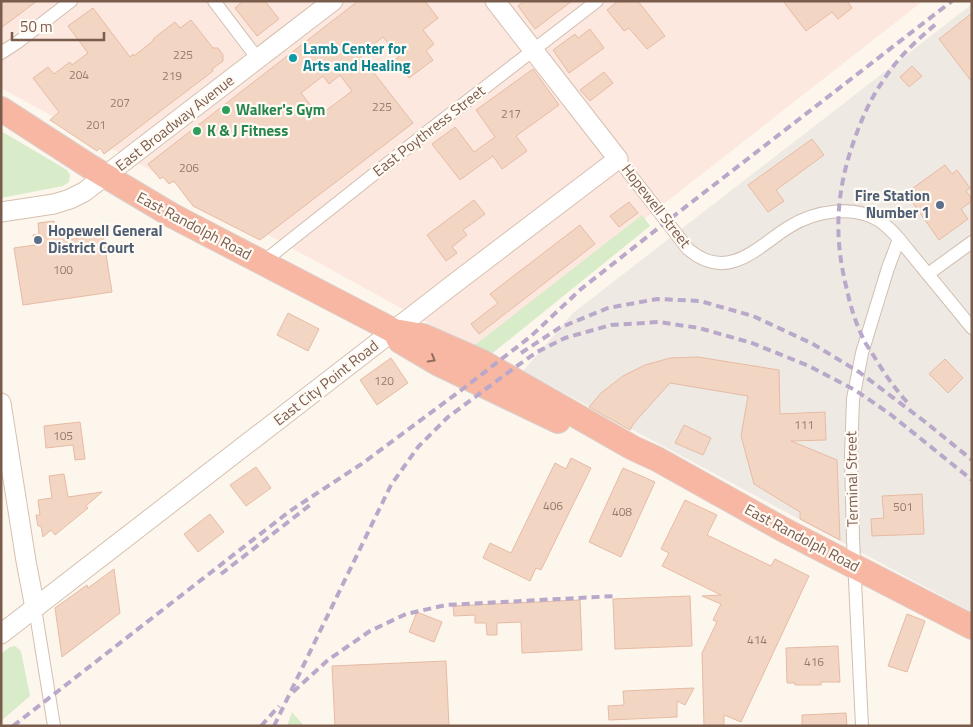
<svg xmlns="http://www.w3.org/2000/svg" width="973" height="727" viewBox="0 0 973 727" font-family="'Titillium Web',sans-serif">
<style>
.commercial{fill:#fde8e0}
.industrial{fill:#efe9e4}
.green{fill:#d8ecc9}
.building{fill:#f3d5c3;stroke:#e6bba3;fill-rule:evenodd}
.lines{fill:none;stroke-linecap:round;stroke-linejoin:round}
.street-casing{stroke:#d1beb0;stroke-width:14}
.secondary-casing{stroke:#d6c0b0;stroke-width:21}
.highway-casing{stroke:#dad1cd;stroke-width:26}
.street{stroke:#fff;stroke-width:12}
.secondary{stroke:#fff;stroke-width:19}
.highway{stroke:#f7b7a3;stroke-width:24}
.rail{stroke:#b9a8c9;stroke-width:4;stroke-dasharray:8 5;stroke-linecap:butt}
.oneway{stroke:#936e5e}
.culture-dot{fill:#0f9aa8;stroke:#fffaf3;stroke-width:2}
.leisure-dot{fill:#2e9e5b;stroke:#fffaf3;stroke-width:2}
.service-dot{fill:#5c6f8a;stroke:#fffaf3;stroke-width:2}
.labels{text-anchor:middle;stroke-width:4.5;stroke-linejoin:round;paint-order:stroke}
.number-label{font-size:12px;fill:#987a6a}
.culture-label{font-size:15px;font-weight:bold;fill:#0d838f;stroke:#fffaf3;text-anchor:start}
.leisure-label{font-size:15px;font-weight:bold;fill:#27864d;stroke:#fffaf3;text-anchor:start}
.street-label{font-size:15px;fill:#7a5c4d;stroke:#fffaf3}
.service-label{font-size:15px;font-weight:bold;fill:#4e5e75;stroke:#fffaf3;text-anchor:end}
</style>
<rect width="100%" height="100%" fill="#fdf6ec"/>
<polygon class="commercial" points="1,1 923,1 477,350 1,88"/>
<polygon class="industrial" points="972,4 972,612 523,371 573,313"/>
<g class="green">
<polygon points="1,131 67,170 70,175 69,182 63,186 1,198"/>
<polygon points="642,215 650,226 489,356 471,348"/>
<polygon points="15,646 21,651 30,696 1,721 1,654 10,647"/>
<polygon points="292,712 304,726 287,726"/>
</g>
<g class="building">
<polygon points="1,1 37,1 1,28"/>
<polygon points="243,1 265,1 279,19 257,36 235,8"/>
<path d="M358,1H425L438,18L423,30L434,44L426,51L433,60L409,78L395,60L399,56L383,37L360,55L413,123L260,240L193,206L174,181L169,184L163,177L160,179L148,164ZM340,75L352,91L319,116L301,93L323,76L329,84Z"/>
<polygon points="524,1 572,1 535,29 518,6"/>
<polygon points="618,1 638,1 665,36 647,49 629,28 624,31 607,10"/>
<polygon points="783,1 847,1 852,8 838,19 832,12 806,31"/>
<polygon points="93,8 130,57 133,54 134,56 154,40 153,39 175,22 180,28 191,20 213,48 218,48 223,55 223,61 212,69 213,71 104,154 100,148 97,151 50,120 59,112 33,78 48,67 54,74 70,62 72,65 88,53 68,26"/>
<polygon points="972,13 972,82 939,39"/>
<polygon points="590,29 604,48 569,73 553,50 575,34 578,38"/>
<polygon points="912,66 922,76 909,87 900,77"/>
<polygon points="533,69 559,105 516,136 527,151 502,169 493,156 460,180 432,144 455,127 474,152 495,137 476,110"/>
<polygon points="604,72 613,83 590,101 580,90"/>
<polygon points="812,139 824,155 776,190 784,201 768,212 748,185"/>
<polygon points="945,165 952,174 957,170 970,188 966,191 972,199 972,201 961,209 968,219 939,240 906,193"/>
<polygon points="474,200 485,214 463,230 467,235 452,247 457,253 446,261 427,235"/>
<polygon points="629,202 638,213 619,227 610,216"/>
<polygon points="54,221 55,229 64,227 66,240 103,235 112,292 23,305 14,248 35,245 33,235 39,234 38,223"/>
<polygon points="580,225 595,244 479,334 471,324 498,303 490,294"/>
<polygon points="288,313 319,329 308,351 277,335"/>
<polygon points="698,357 779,370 780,414 825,412 826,440 791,441 837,460 840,540 800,519 800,512 754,484 741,436 748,396 670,383 634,423 630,430 589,407 601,393 623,376 645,365 670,358"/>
<polygon points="391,358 408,383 377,405 360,380"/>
<polygon points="945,359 963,378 948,393 929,374"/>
<polygon points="80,422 85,459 75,460 73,445 46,448 44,426"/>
<polygon points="684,425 711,438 703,455 675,443"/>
<polygon points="571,458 591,468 541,570 536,568 530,581 483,558 490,543 511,553 555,463 566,469"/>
<polygon points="256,467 271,488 246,506 230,485"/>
<polygon points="623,468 655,482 621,557 589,542"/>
<polygon points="64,474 68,497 102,492 86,506 88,508 55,535 51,530 43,537 41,526 38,526 36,515 40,515 38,500 52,498 49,476"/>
<polygon points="922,494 924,534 872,536 871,519 884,518 882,496"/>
<polygon points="685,500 717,515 707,535 771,566 775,559 809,576 741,722 724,715 724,726 704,726 702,653 717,622 713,620 721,604 702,596 721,595 662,566 669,553 661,549"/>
<polygon points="210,514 224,532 198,552 184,534"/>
<polygon points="114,569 120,613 62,657 55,608 87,585 88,588"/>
<polygon points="690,596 692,646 615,649 613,599"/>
<polygon points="580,600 582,650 522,653 521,622 497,623 497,635 487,635 486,623 475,623 475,615 454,616 453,606"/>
<polygon points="417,612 442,622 434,642 409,632"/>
<polygon points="907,614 925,621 907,672 888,666"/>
<polygon points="838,646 840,682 821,682 821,685 795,685 795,683 787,683 786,648"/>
<polygon points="446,661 449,726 335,726 332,666"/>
<polygon points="694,688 685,705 677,701 677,717 609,720 608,706 624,705 623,691"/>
<polygon points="846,713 847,726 802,726 802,715"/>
</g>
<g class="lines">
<g class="street-casing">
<g id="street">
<polyline points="214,1 258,59"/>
<polyline points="1,53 18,42 71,1"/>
<path d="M618,159L688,249C701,260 716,267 734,261C754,255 771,238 789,227C814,211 854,204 880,221C887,226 893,232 899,239L972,328"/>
<polyline points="263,262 431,129 597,1"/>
<polyline points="928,274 972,242"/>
<polyline points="35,608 54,726"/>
<polyline points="862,726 853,539 851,457 853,399 862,353 888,268 899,239"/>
</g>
</g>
<g class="secondary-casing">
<g id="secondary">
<polyline points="1,212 54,204 70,199 84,192 333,1"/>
<polyline points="1,403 26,561 35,608"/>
<polyline points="1,634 455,283 618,159 495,1"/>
</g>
</g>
<g class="highway-casing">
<g id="highway">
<polyline points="1,109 89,166 173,216 394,331 423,336 482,362 633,448 657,459 784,530 972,627"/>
<polyline points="398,338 400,341 439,364 558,421"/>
</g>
</g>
<use href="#street" class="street"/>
<use href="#secondary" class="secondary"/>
<use href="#highway" class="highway"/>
<g class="rail">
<polyline points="521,353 559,328 608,308 657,299 700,301 753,316 813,344 859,372 924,421 972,460"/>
<path d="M907,402C896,390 887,377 878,363C874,356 870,350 866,344C857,327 851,309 847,290C833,235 836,189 856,135C863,116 871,98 883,81C897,58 917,40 937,23"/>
<polyline points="221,574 310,505"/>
<polyline points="293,692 328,660 370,631 406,614 446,605 616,596"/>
<polyline points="13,726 290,511 363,463 464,388 530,337 581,289 666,222 952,1"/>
<polyline points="261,726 279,706"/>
<polyline points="274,726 391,485 418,447 448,417 514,368 537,352 565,338 611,325 659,322 699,328 752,343 809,366 855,390 890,414 972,480"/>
</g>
</g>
<defs><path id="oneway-chevron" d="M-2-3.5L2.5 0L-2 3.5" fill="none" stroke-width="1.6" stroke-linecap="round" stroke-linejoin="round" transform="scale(1.25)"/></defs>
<use class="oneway" href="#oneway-chevron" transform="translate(432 359) rotate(30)"/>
<circle class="culture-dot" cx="293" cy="58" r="5"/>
<g class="leisure-dot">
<circle cx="226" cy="110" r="5"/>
<circle cx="197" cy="131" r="5"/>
</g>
<g class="service-dot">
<circle cx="940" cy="205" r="5"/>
<circle cx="38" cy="240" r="5"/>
</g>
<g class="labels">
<g class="number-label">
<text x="183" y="59">225</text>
<text x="79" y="79">204</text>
<text x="172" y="80">219</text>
<text x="120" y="107">207</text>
<text x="382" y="111">225</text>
<text x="511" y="118">217</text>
<text x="96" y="129">201</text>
<text x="189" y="172">206</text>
<text x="63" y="274">100</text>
<text x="384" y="385">120</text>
<text x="804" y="429">111</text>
<text x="63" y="440">105</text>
<text x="553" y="510">406</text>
<text x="903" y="511">501</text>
<text x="622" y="516">408</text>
<text x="757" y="644">414</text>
<text x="814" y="666">416</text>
</g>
<g class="culture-label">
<text x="303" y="54">Lamb Center for<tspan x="303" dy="17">Arts and Healing</tspan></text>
</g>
<g class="leisure-label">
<text x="236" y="115">Walker's Gym</text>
<text x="207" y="136">K &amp; J Fitness</text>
</g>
<g class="street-label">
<text transform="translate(175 123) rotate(-38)" y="5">East Broadway Avenue</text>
<text transform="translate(429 131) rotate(-38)" y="5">East Poythress Street</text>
<text transform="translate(656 206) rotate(52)" y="5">Hopewell Street</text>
<text transform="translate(194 226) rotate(28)" y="5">East Randolph Road</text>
<text transform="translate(326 383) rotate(-38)" y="5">East City Point Road</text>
<text transform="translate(852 479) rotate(-91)" y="5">Terminal Street</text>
<text transform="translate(802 538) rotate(28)" y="5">East Randolph Road</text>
</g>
<g class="service-label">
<text x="930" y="201">Fire Station<tspan x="930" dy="17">Number 1</tspan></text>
<text x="48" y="236" text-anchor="start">Hopewell General<tspan x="48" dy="17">District Court</tspan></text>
</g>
</g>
<rect width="973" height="727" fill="none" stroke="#7a5c4d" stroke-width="5"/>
<path d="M12 32v8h92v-8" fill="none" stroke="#7a5c4d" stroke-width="2.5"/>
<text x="20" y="32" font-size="15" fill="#7a5c4d" stroke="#fffaf3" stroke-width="4" paint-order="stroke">50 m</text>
</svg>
